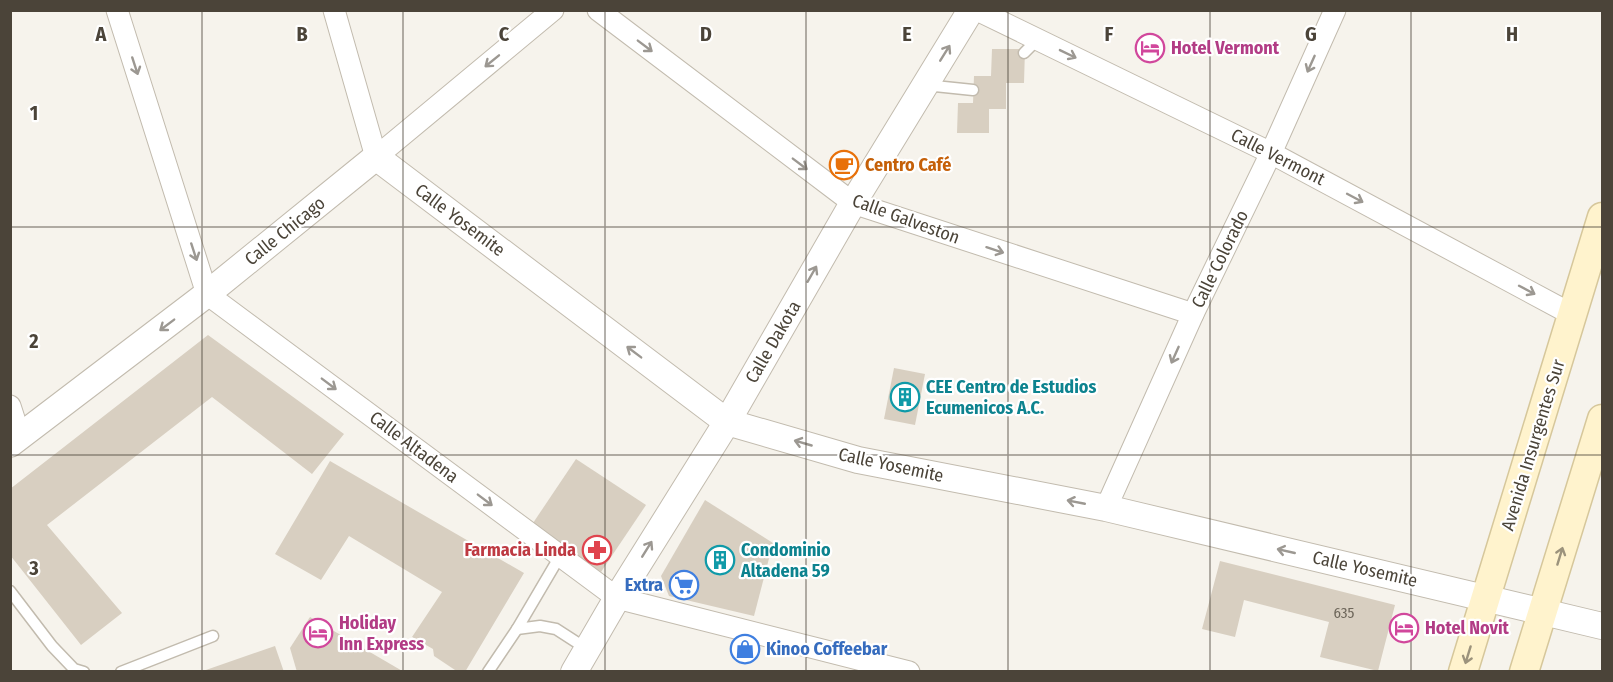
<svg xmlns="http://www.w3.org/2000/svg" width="1613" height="682" viewBox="0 0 1613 682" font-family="'Fira Sans Condensed',sans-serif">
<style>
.building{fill:#d8cfc1}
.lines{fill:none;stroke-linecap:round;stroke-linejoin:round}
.service-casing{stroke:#c2bbae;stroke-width:13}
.minor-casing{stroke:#c2bbae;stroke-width:23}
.tertiary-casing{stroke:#c2bbae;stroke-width:28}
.secondary-casing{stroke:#d6c79b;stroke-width:31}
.service{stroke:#fff;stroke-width:10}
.minor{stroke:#fff;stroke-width:21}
.tertiary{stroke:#fff;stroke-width:26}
.secondary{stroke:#fff3cd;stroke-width:28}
.oneway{stroke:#9c9892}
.oneway2{stroke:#9c937c}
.grid{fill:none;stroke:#4b4439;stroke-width:1.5;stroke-opacity:0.55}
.labels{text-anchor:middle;stroke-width:4.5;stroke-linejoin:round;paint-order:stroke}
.number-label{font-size:15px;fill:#6e675b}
.hotel-label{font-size:18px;font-weight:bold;fill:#b23c85;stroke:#fff;text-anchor:start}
.street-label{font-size:18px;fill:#4b4439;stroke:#fff}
.food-label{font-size:18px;font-weight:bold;fill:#c56008;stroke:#fff;text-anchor:start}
.culture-label{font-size:18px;font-weight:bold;fill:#0d838f;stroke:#fff;text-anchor:start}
.health-label{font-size:18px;font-weight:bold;fill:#be3a42;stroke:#fff;text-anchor:end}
.shop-label{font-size:18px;font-weight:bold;fill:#366cbe;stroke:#fff;text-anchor:end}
.grid-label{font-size:20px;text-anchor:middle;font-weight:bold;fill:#4b4439;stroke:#fff;stroke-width:4.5;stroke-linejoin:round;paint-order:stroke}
</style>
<rect width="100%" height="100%" fill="#f6f3ec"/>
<g class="building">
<polygon points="992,49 1025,49 1024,83 1006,83 1006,109 989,109 989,133 957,133 958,103 973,103 974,76 991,76"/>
<polygon points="208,335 344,434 312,474 212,397 47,525 122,613 81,645 10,555 10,489"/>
<polygon points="894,368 925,374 915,425 884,419"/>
<polygon points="576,459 646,505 601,572 531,526"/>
<polygon points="330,461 524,573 465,672 458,672 434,656 433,649 412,637 442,592 349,536 321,580 275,554"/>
<polygon points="705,500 773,543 754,616 669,596 661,576"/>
<polygon points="1220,561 1395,605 1378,671 1320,657 1329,622 1244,600 1235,637 1202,629"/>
<polygon points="310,617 404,672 297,672 290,648"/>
<polygon points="275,646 284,672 203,672 203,671"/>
</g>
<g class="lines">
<g class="service-casing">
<g id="service">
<polyline points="1024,53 1037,40"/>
<polyline points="925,85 973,90"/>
<polyline points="560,556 517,629 540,626 556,629 587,649"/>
<polyline points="10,591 52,646 74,669 84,672"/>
<polyline points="121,672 213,636"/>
<polyline points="488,672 517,629"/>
</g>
</g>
<g class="minor-casing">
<g id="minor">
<polyline points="117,10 207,294 617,598 909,672"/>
<polyline points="334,10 376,157 553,10"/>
<polyline points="598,10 853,203 1193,314"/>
<polyline points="977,10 1271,153 1573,315"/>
<polyline points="10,406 20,437"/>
<polyline points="1106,508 1193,314 1271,153 1335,10"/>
</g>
</g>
<g class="tertiary-casing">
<g id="tertiary">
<polyline points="10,444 207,294 376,157 727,422 858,460 1106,508 1602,626"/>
<polyline points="574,672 617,598 727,422 853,203 971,10"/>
</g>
</g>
<g class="secondary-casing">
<g id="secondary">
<polyline points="1463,672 1602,217"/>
<polyline points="1524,672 1602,419"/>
</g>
</g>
<use href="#service" class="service"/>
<use href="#minor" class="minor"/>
<use href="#tertiary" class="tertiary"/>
<use href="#secondary" class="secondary"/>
</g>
<defs><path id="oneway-shaft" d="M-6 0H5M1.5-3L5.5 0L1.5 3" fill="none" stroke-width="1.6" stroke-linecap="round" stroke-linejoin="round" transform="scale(1.5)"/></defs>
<g class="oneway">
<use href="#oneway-shaft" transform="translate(645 46) rotate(37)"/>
<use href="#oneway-shaft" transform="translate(945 53) rotate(-58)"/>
<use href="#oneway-shaft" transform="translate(1068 54) rotate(26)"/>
<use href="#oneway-shaft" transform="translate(492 61) rotate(141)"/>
<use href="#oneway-shaft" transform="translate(1311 64) rotate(114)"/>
<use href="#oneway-shaft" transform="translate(135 66) rotate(72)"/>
<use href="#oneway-shaft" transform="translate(800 164) rotate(37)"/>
<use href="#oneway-shaft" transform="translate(1355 198) rotate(28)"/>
<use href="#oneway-shaft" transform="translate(995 250) rotate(18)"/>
<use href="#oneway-shaft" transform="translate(194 252) rotate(72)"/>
<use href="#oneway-shaft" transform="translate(812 274) rotate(-60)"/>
<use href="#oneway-shaft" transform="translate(1527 290) rotate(28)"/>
<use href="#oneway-shaft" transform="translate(167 325) rotate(143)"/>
<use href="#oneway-shaft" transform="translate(634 352) rotate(-143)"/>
<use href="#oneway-shaft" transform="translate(1175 355) rotate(114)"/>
<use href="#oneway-shaft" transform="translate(329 384) rotate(37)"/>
<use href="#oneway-shaft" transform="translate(803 443) rotate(-164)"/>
<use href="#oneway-shaft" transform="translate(485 500) rotate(37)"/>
<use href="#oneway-shaft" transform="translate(1076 502) rotate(-169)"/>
<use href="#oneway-shaft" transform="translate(647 549) rotate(-58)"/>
<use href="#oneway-shaft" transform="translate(1286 551) rotate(-167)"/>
</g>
<g class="oneway2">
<use href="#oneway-shaft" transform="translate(1560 556) rotate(-73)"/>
<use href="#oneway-shaft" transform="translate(1468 655) rotate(107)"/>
</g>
<path class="grid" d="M202,10V672M403,10V672M605,10V672M806,10V672M1008,10V672M1210,10V672M1411,10V672M10,227H1602M10,455H1602"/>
<defs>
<g id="hotel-ring" transform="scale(1.5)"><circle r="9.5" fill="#fff" stroke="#d1479c" stroke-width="1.5"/><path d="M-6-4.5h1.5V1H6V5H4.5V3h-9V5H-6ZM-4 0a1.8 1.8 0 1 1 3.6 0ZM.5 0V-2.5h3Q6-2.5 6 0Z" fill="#d1479c"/></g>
<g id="cafe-ring" transform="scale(1.5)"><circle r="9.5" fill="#fff" stroke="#e8710a" stroke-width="1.5"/><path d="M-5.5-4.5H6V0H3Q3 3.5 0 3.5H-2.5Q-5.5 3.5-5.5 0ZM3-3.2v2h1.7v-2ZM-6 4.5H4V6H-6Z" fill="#e8710a"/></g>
<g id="building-ring" transform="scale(1.5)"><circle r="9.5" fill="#fff" stroke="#0f9aa8" stroke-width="1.5"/><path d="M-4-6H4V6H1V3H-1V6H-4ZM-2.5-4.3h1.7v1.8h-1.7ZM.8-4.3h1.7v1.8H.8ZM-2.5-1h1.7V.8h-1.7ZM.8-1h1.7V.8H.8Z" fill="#0f9aa8"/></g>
<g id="pharmacy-ring" transform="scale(1.5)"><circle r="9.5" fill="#fff" stroke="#e0444e" stroke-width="1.5"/><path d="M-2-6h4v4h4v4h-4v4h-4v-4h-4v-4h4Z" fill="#e0444e"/></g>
<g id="supermarket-ring" transform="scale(1.5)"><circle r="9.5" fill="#fff" stroke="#3f7fe0" stroke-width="1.5"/><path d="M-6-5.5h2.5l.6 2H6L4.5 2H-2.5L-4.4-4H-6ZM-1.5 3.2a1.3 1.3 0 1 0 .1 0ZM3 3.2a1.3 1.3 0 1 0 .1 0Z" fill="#3f7fe0"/></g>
<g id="shop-ring" transform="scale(1.5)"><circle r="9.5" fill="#fff" stroke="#3f7fe0" stroke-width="1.5"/><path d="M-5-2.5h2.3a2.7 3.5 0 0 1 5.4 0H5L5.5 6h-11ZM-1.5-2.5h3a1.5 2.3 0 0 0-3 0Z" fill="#3f7fe0"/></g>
</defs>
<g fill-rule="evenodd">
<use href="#hotel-ring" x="1150" y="48"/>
<use href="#cafe-ring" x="844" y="165"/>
<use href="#building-ring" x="905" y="397"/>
<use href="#pharmacy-ring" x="597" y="550"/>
<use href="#building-ring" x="720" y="560"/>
<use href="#supermarket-ring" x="684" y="585"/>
<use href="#hotel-ring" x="1404" y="628"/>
<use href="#hotel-ring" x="318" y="633"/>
<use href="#shop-ring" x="745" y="649"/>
</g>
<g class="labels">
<g class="number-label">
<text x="1344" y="618">635</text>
</g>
<g class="hotel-label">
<text x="1171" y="54">Hotel Vermont</text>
<text x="339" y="629">Holiday<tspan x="339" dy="21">Inn Express</tspan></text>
<text x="1425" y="634">Hotel Novit</text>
</g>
<g class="street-label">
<text transform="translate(1278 157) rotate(27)" y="6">Calle Vermont</text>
<text transform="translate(906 219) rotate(20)" y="6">Calle Galveston</text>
<text transform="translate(460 220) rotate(37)" y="6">Calle Yosemite</text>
<text transform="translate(285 231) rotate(-39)" y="6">Calle Chicago</text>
<text transform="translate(1220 259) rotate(-64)" y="6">Calle Colorado</text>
<text transform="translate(773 342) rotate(-60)" y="6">Calle Dakota</text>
<text transform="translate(1533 445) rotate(-73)" y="6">Avenida Insurgentes Sur</text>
<text transform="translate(414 447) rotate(37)" y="6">Calle Altadena</text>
<text transform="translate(891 465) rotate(12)" y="6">Calle Yosemite</text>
<text transform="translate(1365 569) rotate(13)" y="6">Calle Yosemite</text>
</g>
<g class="food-label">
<text x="865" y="171">Centro Café</text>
</g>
<g class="culture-label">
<text x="926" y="393">CEE Centro de Estudios<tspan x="926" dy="21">Ecumenicos A.C.</tspan></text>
<text x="741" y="556">Condominio<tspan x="741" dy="21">Altadena 59</tspan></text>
</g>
<g class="health-label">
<text x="576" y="556">Farmacia Linda</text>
</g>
<g class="shop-label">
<text x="663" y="591">Extra</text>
<text x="766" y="655" text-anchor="start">Kinoo Coffeebar</text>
</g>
</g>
<g class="grid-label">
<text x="101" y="41">A</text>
<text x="302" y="41">B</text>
<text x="504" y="41">C</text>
<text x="706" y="41">D</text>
<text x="907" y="41">E</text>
<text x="1109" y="41">F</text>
<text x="1311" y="41">G</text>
<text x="1512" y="41">H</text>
<text x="34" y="120">1</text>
<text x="34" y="348">2</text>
<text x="34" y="575">3</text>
</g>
<rect width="1613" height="682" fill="none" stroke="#4b4439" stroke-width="24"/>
</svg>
